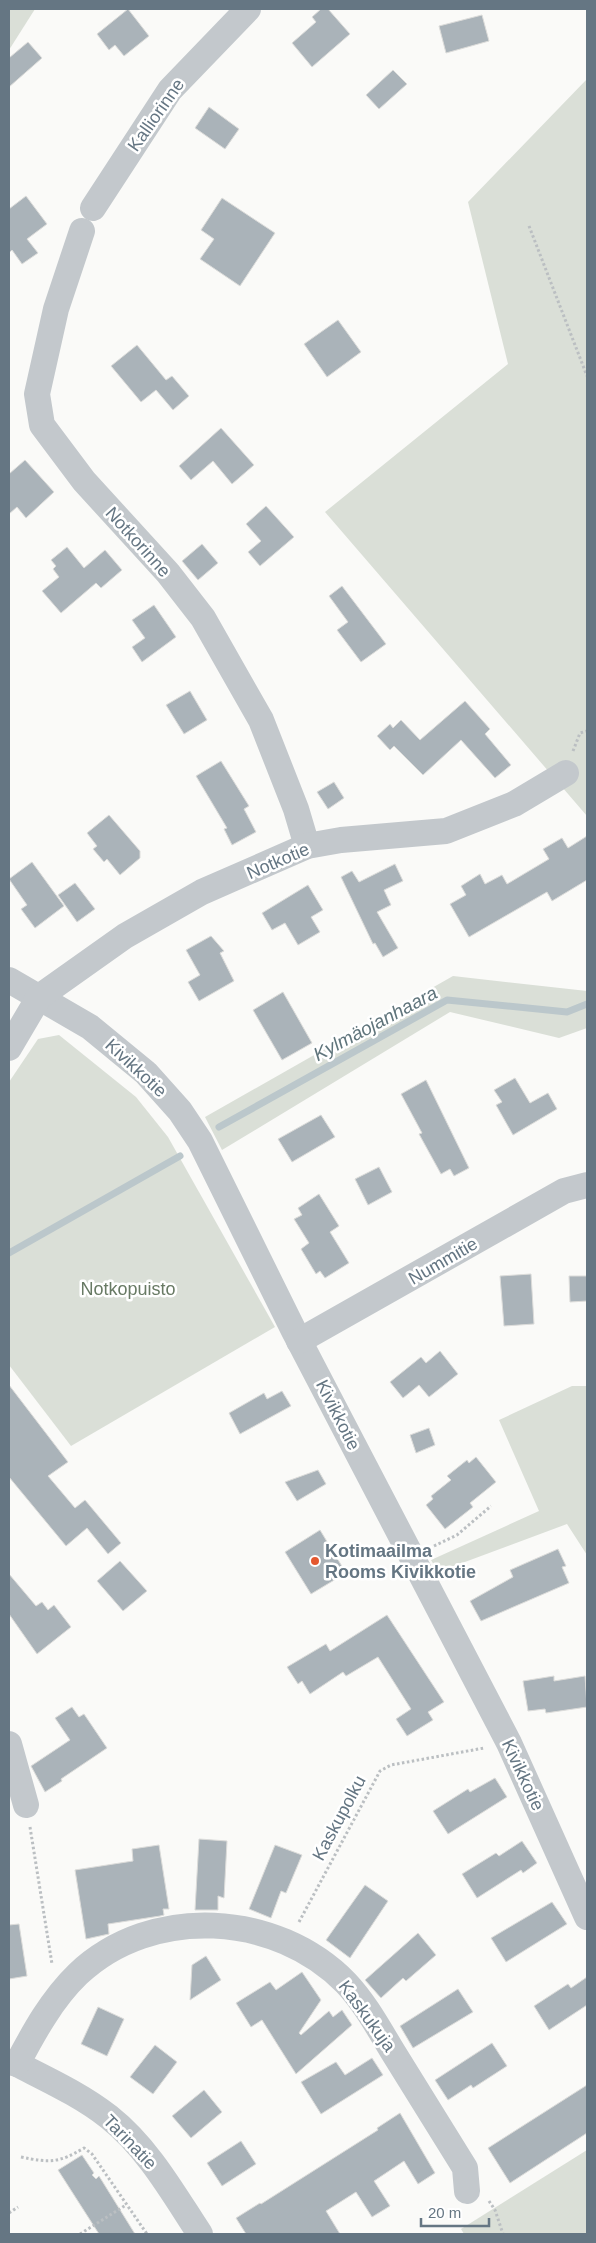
<svg xmlns="http://www.w3.org/2000/svg" width="596" height="2243" viewBox="0 0 596 2243" font-family="Helvetica,sans-serif">
<style>
.green{fill:#dadfd7}
.lines{fill:none;stroke-linecap:round;stroke-linejoin:round}
.stream{stroke:#bbc7cb;stroke-width:7}
.building{fill:#aab3b9;stroke:#dcdcda}
.path{stroke:#bbbfc2;stroke-width:3;stroke-dasharray:2.5 2.5;stroke-linecap:butt}
.minor{stroke:#c3c8cc;stroke-width:26}
.poi-dot{fill:#e4572e;stroke:#fff;stroke-width:2}
.labels{text-anchor:middle;stroke-width:5;stroke-linejoin:round;paint-order:stroke}
.street-label{font-size:18px;fill:#657683;stroke:#fff}
.park-label{font-size:18px;fill:#687a64;stroke:#fff}
.poi-label{font-size:18px;font-weight:bold;fill:#657683;stroke:#fff;text-anchor:start}
.water-label{font-size:19px;font-style:italic;fill:#60757c;stroke:#fff}
</style>
<rect width="100%" height="100%" fill="#fafaf8"/>
<g class="green">
<polygon points="9,9 35,9 9,50"/>
<polygon points="587,79 587,816 325,512 508,364 468,202"/>
<polygon points="453,976 587,991 587,1028 559,1038 450,1012 222,1150 205,1117"/>
<polygon points="59,1035 136,1097 168,1137 275,1327 71,1446 9,1365 9,1082 38,1039"/>
<polygon points="572,1386 587,1386 587,1555 567,1524 438,1572 431,1560 539,1511 499,1420"/>
<polygon points="587,2150 587,2234 464,2234 461,2229"/>
</g>
<g class="lines">
<g class="stream">
<polyline points="219,1127 447,1000 567,1012 587,1004"/>
<polyline points="9,1253 180,1156"/>
</g>
</g>
<g class="building">
<polygon points="128,9 149,36 124,56 115,45 109,50 97,34"/>
<polygon points="321,9 328,9 350,34 312,67 292,43 316,22 312,17"/>
<polygon points="482,15 489,41 446,53 439,26"/>
<polygon points="28,42 42,58 9,87 9,58"/>
<polygon points="393,70 407,84 379,109 366,95"/>
<polygon points="209,107 239,129 225,149 195,128"/>
<polygon points="26,196 47,224 27,239 38,253 22,264 12,250 9,253 9,209"/>
<polygon points="222,198 275,233 240,286 200,259 214,239 201,230"/>
<polygon points="338,320 361,352 327,377 304,344"/>
<polygon points="137,345 166,380 172,376 189,396 173,410 156,390 141,402 111,366"/>
<polygon points="221,428 254,465 232,484 213,461 191,480 179,466"/>
<polygon points="25,460 54,492 26,518 17,507 9,514 9,474"/>
<polygon points="266,506 294,537 260,566 248,552 261,541 246,524"/>
<polygon points="202,544 218,563 198,580 182,561"/>
<polygon points="67,547 84,568 105,550 122,570 101,588 96,583 61,613 42,591 59,577 53,569 56,566 51,560"/>
<polygon points="342,586 386,644 361,662 337,630 348,622 329,596"/>
<polygon points="154,605 176,637 142,662 132,647 145,638 132,620"/>
<polygon points="190,691 207,720 184,734 166,705"/>
<polygon points="465,701 490,729 485,734 511,765 495,778 461,740 423,775 394,746 390,750 377,736 390,724 393,728 401,720 420,740"/>
<polygon points="221,761 249,806 244,809 256,832 232,845 224,829 227,828 196,776"/>
<polygon points="334,782 344,798 328,809 317,792"/>
<polygon points="109,815 140,851 140,858 120,875 107,859 104,862 93,849 97,846 87,833"/>
<polygon points="587,836 587,880 552,901 547,892 469,937 450,904 466,895 461,886 480,874 485,884 502,875 507,884 549,859 543,849 562,838 568,848"/>
<polygon points="32,862 64,906 35,928 21,909 27,905 9,879"/>
<polygon points="395,864 403,881 384,890 391,905 377,912 398,948 383,957 375,943 373,944 341,877 352,871 359,882"/>
<polygon points="75,883 95,909 77,922 58,895"/>
<polygon points="308,885 323,910 311,917 320,932 298,945 285,923 272,930 262,913"/>
<polygon points="211,936 224,951 220,953 234,981 199,1001 188,982 200,975 186,950"/>
<polygon points="283,992 312,1043 282,1060 253,1010"/>
<polygon points="515,1078 530,1103 548,1093 557,1109 513,1135 496,1105 502,1102 494,1090"/>
<polygon points="426,1080 469,1168 454,1176 450,1169 441,1174 419,1134 422,1133 401,1094"/>
<polygon points="321,1115 335,1137 292,1162 278,1139"/>
<polygon points="379,1167 392,1192 368,1205 355,1179"/>
<polygon points="319,1194 339,1226 330,1232 349,1263 325,1278 320,1271 316,1274 301,1249 309,1243 294,1219 302,1215 298,1208"/>
<polygon points="531,1274 534,1324 504,1326 500,1276"/>
<polygon points="569,1276 587,1276 587,1301 570,1302"/>
<polygon points="440,1351 458,1374 429,1397 419,1385 403,1398 390,1382 421,1357 426,1363"/>
<polygon points="9,1385 68,1462 48,1476 75,1508 85,1500 121,1543 108,1554 87,1528 66,1546 9,1477"/>
<polygon points="282,1391 291,1406 240,1434 229,1413 264,1393 267,1399"/>
<polygon points="429,1428 435,1445 416,1453 410,1435"/>
<polygon points="476,1457 496,1482 470,1503 473,1507 445,1529 426,1505 433,1499 431,1496 451,1480 447,1476 467,1460 469,1463"/>
<polygon points="318,1470 326,1484 297,1501 285,1482"/>
<polygon points="320,1530 346,1573 311,1594 285,1552"/>
<polygon points="558,1549 566,1566 562,1567 569,1583 481,1621 470,1601 513,1577 510,1570"/>
<polygon points="120,1561 147,1591 123,1611 97,1581"/>
<polygon points="9,1574 36,1606 42,1602 48,1610 54,1605 71,1627 37,1654 9,1614"/>
<polygon points="387,1615 444,1702 428,1712 433,1720 407,1736 396,1719 411,1709 378,1657 346,1676 343,1672 310,1694 302,1681 298,1684 287,1667 326,1644 330,1651"/>
<polygon points="554,1676 554,1681 585,1676 587,1707 546,1713 545,1709 528,1711 523,1681"/>
<polygon points="72,1707 79,1717 84,1714 107,1748 61,1779 62,1781 45,1792 31,1766 70,1740 55,1718"/>
<polygon points="495,1778 507,1797 448,1834 433,1811 468,1789 470,1792"/>
<polygon points="199,1839 227,1841 224,1898 218,1896 218,1910 195,1910"/>
<polygon points="522,1841 537,1863 523,1873 521,1870 477,1898 462,1874 496,1853 499,1856"/>
<polygon points="159,1845 169,1909 163,1909 164,1915 160,1916 108,1924 109,1934 86,1939 75,1870 133,1861 132,1849"/>
<polygon points="275,1845 302,1855 286,1893 281,1891 271,1918 249,1909"/>
<polygon points="365,1885 388,1901 350,1958 326,1940"/>
<polygon points="552,1902 567,1924 506,1962 491,1938"/>
<polygon points="19,1924 27,1976 9,1979 9,1925"/>
<polygon points="418,1933 436,1955 406,1981 403,1978 381,1998 365,1980"/>
<polygon points="206,1956 221,1980 190,2000 192,1965"/>
<polygon points="302,1972 321,2000 299,2033 301,2035 329,2011 333,2017 342,2010 352,2025 296,2074 262,2020 251,2027 236,2003 270,1982 276,1990"/>
<polygon points="587,1977 587,2005 549,2030 534,2006 568,1984 571,1988"/>
<polygon points="458,1989 473,2012 413,2048 400,2026"/>
<polygon points="98,2007 124,2019 107,2056 81,2044"/>
<polygon points="492,2043 507,2066 473,2088 471,2085 448,2100 435,2080"/>
<polygon points="155,2045 177,2062 153,2094 130,2077"/>
<polygon points="372,2058 383,2075 321,2114 301,2082 336,2062 345,2075"/>
<polygon points="587,2085 587,2133 510,2183 488,2148"/>
<polygon points="204,2090 222,2112 191,2138 172,2116"/>
<polygon points="400,2113 435,2173 418,2184 404,2161 374,2181 390,2206 372,2217 356,2192 326,2211 340,2234 246,2234 236,2218 260,2203 261,2204 378,2130 377,2128"/>
<polygon points="241,2141 256,2164 222,2186 207,2163"/>
<polygon points="82,2155 94,2173 92,2175 96,2179 99,2176 135,2234 99,2234 58,2170"/>
</g>
<g class="lines">
<g class="path">
<polyline points="529,226 587,376"/>
<polyline points="573,751 580,733 587,731"/>
<polyline points="434,1546 457,1535 491,1506"/>
<polyline points="30,1827 52,1964"/>
<polyline points="299,1922 380,1771 391,1765 484,1748"/>
<path d="M21,2157C50,2163 59,2163 84,2148L92,2154L147,2234"/>
<polyline points="489,2201 495,2210 503,2234"/>
<polyline points="9,2213 18,2207"/>
<polyline points="80,2234 126,2205"/>
</g>
<g class="minor">
<polyline points="93,208 170,90 248,9"/>
<polyline points="82,231 56,309 37,394 42,425 84,481 168,573 203,618 261,720 296,809 307,846"/>
<polyline points="9,980 90,1027 146,1073 180,1111 200,1141 294,1331 509,1743 587,1917"/>
<polyline points="9,1048 39,997 125,936 202,892 307,846 341,840 446,831 514,804 566,773"/>
<polyline points="299,1341 564,1191 587,1185"/>
<polyline points="9,1744 26,1805"/>
<path d="M9,2062L17,2064C48,2080 81,2095 109,2117C148,2148 173,2193 200,2234"/>
<path d="M17,2064C34,2032 52,1999 78,1974C152,1904 277,1912 346,1983C365,2003 379,2029 393,2052C417,2090 441,2129 465,2168L467,2191"/>
</g>
</g>
<circle class="poi-dot" cx="315" cy="1561" r="5"/>
<g class="labels">
<g class="street-label">
<text transform="translate(156 115) rotate(-55)" y="6">Kalliorinne</text>
<text transform="translate(138 542) rotate(48)" y="6">Notkorinne</text>
<text transform="translate(278 861) rotate(-23)" y="6">Notkotie</text>
<text transform="translate(136 1068) rotate(43)" y="6">Kivikkotie</text>
<text transform="translate(443 1261) rotate(-30)" y="6">Nummitie</text>
<text transform="translate(338 1415) rotate(63)" y="6">Kivikkotie</text>
<text transform="translate(523 1775) rotate(65)" y="6">Kivikkotie</text>
<text transform="translate(339 1818) rotate(-62)" y="6">Kaskupolku</text>
<text transform="translate(367 2016) rotate(54)" y="6">Kaskukuja</text>
<text transform="translate(130 2142) rotate(46)" y="6">Tarinatie</text>
</g>
<g class="park-label">
<text x="128" y="1295">Notkopuisto</text>
</g>
<g class="poi-label">
<text x="325" y="1557">Kotimaailma<tspan x="325" dy="21">Rooms Kivikkotie</tspan></text>
</g>
<g class="water-label">
<text transform="translate(375 1023) rotate(-28)" y="7">Kylmäojanhaara</text>
</g>
</g>
<rect width="596" height="2243" fill="none" stroke="#657683" stroke-width="20"/>
<path d="M421 2218v8h68v-8" fill="none" stroke="#657683" stroke-width="2.5"/>
<text x="428" y="2218" font-size="15" fill="#657683" stroke="#ffffff" stroke-width="4" paint-order="stroke">20 m</text>
</svg>
